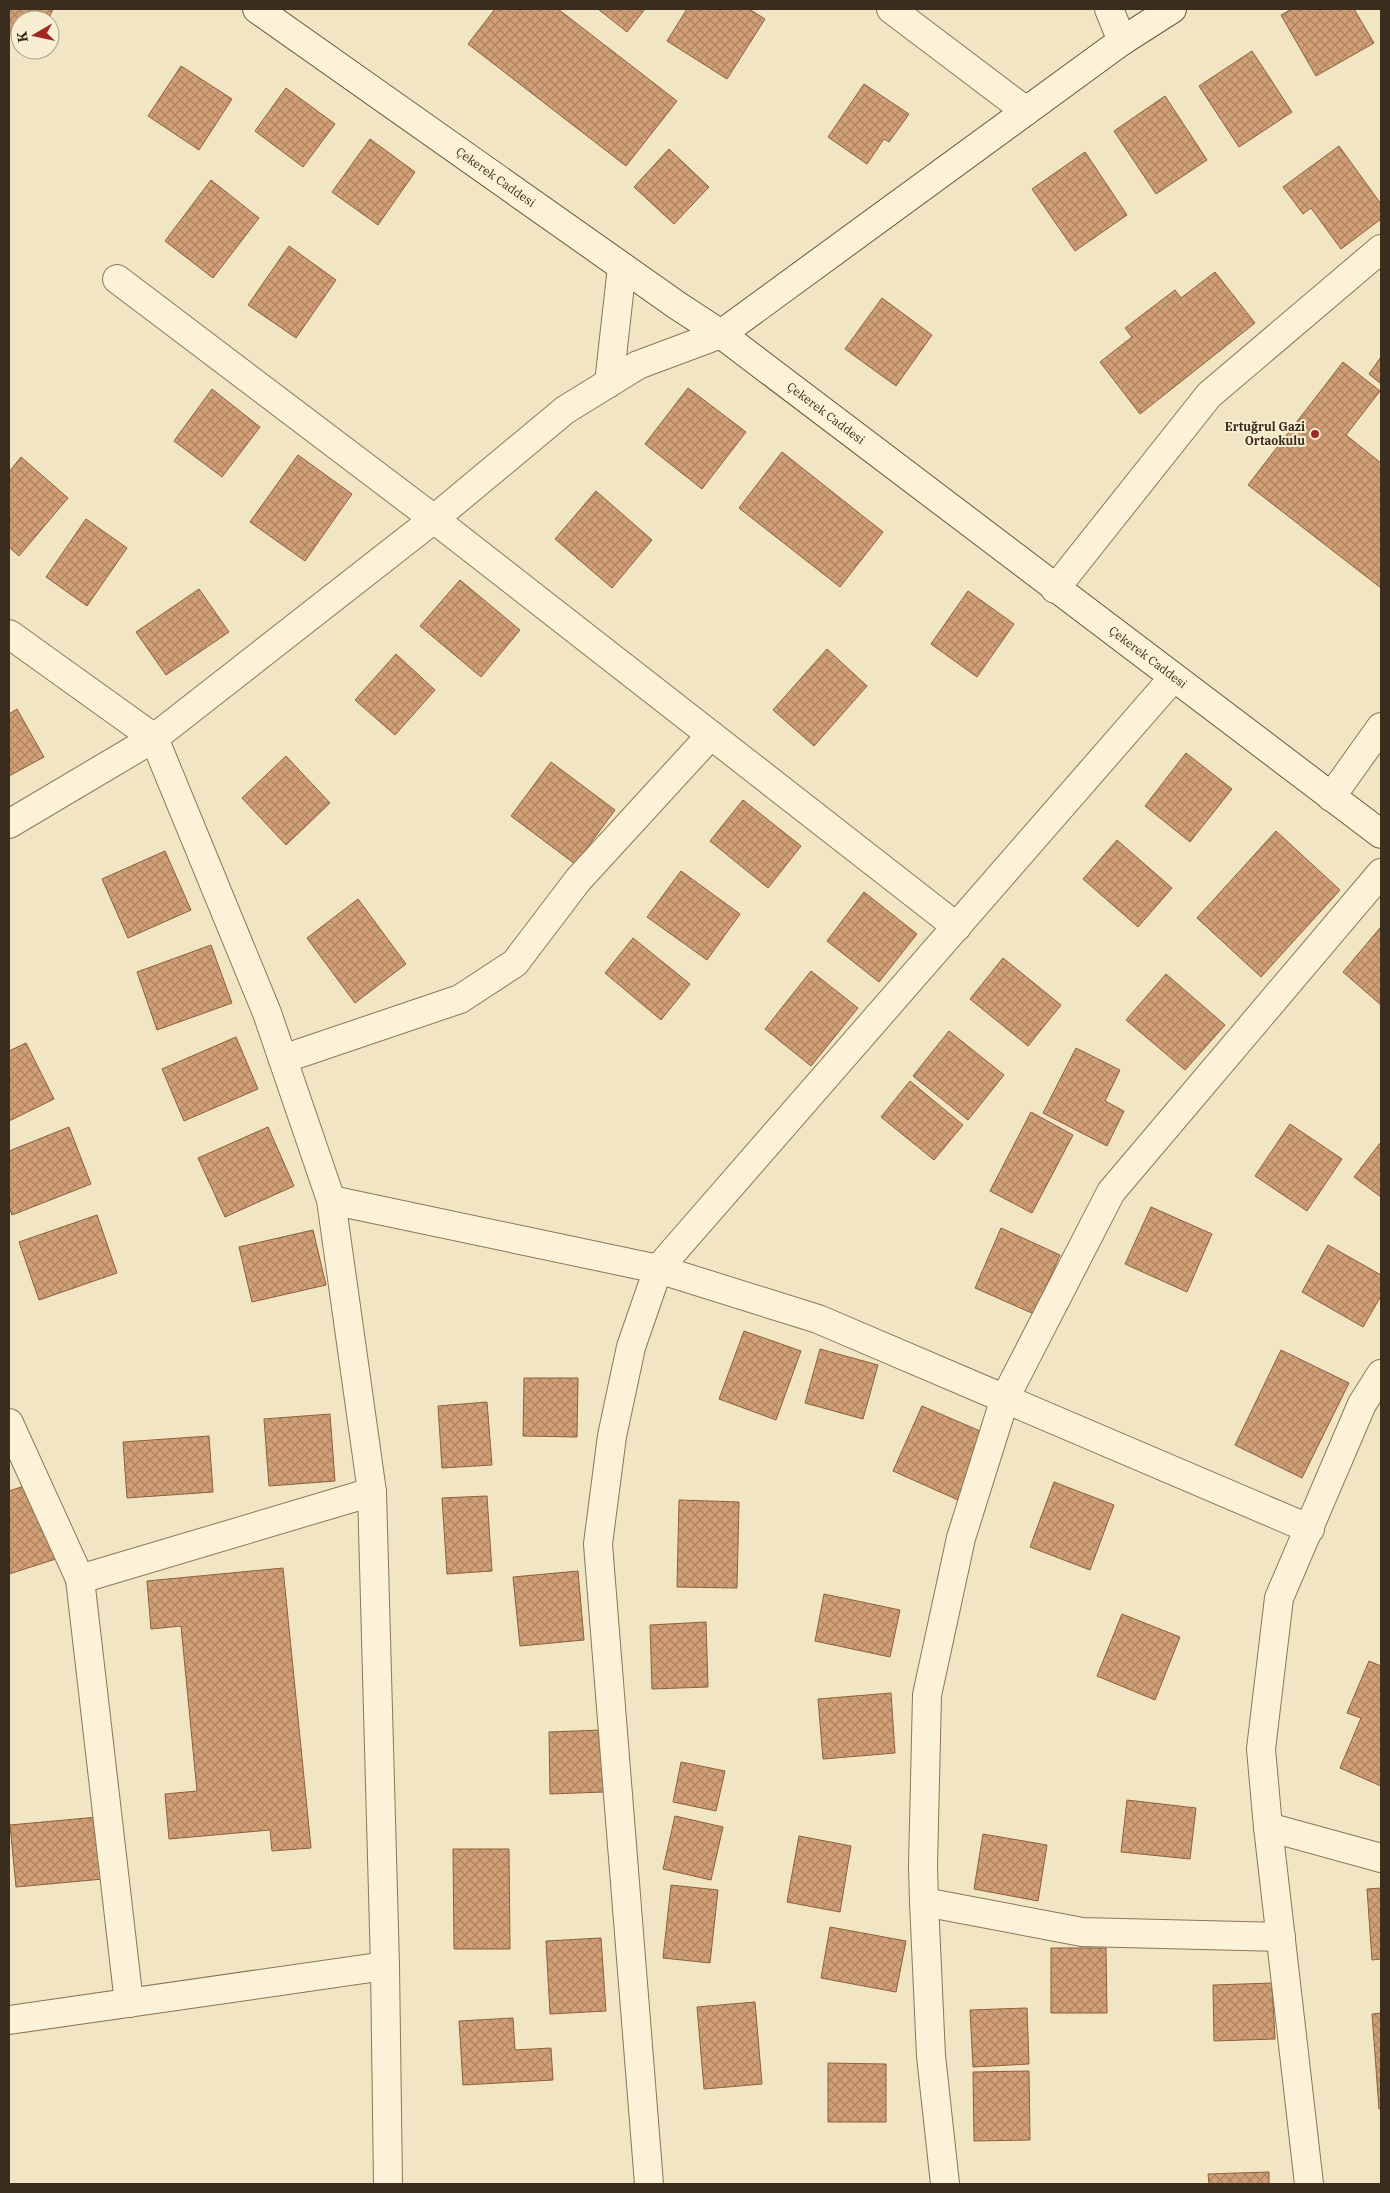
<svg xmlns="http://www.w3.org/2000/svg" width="1390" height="2193" viewBox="0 0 1390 2193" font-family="'IBM Plex Serif',serif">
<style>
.building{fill:url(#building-cross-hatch);stroke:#8d603c}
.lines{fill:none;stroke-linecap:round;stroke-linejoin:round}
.street-casing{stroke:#8d7658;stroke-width:30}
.secondary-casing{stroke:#6e573b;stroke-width:30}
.street{stroke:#fbf2d7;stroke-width:28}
.secondary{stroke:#fbf2d7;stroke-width:28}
.poi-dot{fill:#a02924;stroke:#f8efd3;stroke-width:2}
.labels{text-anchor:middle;stroke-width:4;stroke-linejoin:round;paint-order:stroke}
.street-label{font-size:12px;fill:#3b2d1d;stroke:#f8efd3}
.poi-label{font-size:12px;font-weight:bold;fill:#3b2d1d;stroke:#f8efd3;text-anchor:end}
</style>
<defs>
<pattern id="building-cross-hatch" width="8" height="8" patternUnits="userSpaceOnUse" patternTransform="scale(1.25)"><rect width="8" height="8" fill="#d2a076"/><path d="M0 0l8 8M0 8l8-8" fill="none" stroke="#ac8360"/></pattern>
</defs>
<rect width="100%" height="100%" fill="#f1e5c3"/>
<g class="building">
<polygon points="9,9 53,9 48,20 20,20 20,38 9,34"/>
<polygon points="495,9 558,9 677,101 626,166 468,44"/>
<polygon points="598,9 645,9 627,32"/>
<polygon points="687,9 749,9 765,19 727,79 667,41"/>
<polygon points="1292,9 1354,9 1374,43 1316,76 1281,15"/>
<polygon points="1252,51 1292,112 1239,147 1199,86"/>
<polygon points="181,66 232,99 199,150 148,116"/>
<polygon points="864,84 909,114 889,142 884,139 867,164 828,137"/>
<polygon points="286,88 335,124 303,167 255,131"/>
<polygon points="1165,96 1207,160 1156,194 1114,131"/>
<polygon points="370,139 415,172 378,225 332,192"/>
<polygon points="1339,146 1381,204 1381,219 1341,249 1311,208 1303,214 1283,187"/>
<polygon points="669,149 709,187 674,224 634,187"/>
<polygon points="1085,152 1127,215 1075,251 1032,189"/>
<polygon points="211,180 259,218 213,278 165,241"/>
<polygon points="289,246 336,280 296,338 248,305"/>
<polygon points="1215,272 1255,323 1140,414 1100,362 1132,337 1125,328 1175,290 1181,298"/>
<polygon points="882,298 932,335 896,386 845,349"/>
<polygon points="1381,357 1381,384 1369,374"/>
<polygon points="1343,362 1380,391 1346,435 1381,463 1381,588 1248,485"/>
<polygon points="688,388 746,432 702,489 645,444"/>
<polygon points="212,389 260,427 222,477 174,441"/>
<polygon points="782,452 883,532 840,587 739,508"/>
<polygon points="298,455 352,494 305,561 250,522"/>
<polygon points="21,457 68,498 19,556 9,547 9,472"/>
<polygon points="596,491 652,540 612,588 555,539"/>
<polygon points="86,519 127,548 87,606 46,577"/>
<polygon points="460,580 520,630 481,677 420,626"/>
<polygon points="199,589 229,632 166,675 136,632"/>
<polygon points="968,591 1014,624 977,677 931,644"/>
<polygon points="827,649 867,686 814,746 773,710"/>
<polygon points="396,654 435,690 395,735 355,700"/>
<polygon points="17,709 44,757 9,776 9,714"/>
<polygon points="1186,753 1232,789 1190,842 1145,806"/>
<polygon points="286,756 330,803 286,845 242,798"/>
<polygon points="551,762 615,810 575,864 511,816"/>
<polygon points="743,800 801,846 768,888 710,841"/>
<polygon points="1276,831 1340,890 1261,977 1197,918"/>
<polygon points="1117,840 1172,888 1138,927 1083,879"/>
<polygon points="165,851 191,910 128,938 102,879"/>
<polygon points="681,871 740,914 707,960 647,917"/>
<polygon points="864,892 917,934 879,982 827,941"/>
<polygon points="358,899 406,964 355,1003 307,938"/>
<polygon points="1380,928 1381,929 1381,1005 1343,972"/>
<polygon points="633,938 690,984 661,1020 605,973"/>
<polygon points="211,945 232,1003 157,1030 137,972"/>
<polygon points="1003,958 1061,1005 1028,1046 970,999"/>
<polygon points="811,971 858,1008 811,1066 765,1029"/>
<polygon points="1166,974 1225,1025 1185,1070 1126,1020"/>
<polygon points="949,1031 1004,1075 968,1120 913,1076"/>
<polygon points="236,1037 258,1089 184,1121 162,1069"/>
<polygon points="26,1043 54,1099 9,1121 9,1051"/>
<polygon points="1076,1048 1120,1070 1105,1101 1124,1111 1107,1146 1043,1113"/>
<polygon points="910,1081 963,1125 934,1160 881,1117"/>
<polygon points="1031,1112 1073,1135 1032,1213 990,1191"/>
<polygon points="1290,1124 1342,1159 1307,1211 1255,1176"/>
<polygon points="69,1127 91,1184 12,1215 9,1207 9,1151"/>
<polygon points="268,1127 294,1186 225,1217 198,1158"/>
<polygon points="1381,1142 1381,1197 1354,1177"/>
<polygon points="1151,1207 1212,1234 1187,1292 1125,1264"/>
<polygon points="97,1215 117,1273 39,1300 19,1242"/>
<polygon points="1001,1228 1060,1255 1034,1314 975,1288"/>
<polygon points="313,1230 326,1285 252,1302 239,1247"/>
<polygon points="1328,1245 1381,1275 1381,1296 1363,1327 1302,1292"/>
<polygon points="744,1331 801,1351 776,1420 719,1399"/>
<polygon points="820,1349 878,1365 863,1419 805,1403"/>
<polygon points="1281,1350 1349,1383 1302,1478 1235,1445"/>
<polygon points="524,1378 578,1378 577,1437 523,1436"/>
<polygon points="487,1402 492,1465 442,1468 438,1406"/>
<polygon points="922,1406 987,1434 958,1500 893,1471"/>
<polygon points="330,1414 335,1481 269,1486 264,1419"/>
<polygon points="209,1436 213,1492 127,1498 123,1442"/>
<polygon points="36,1482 59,1558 9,1574 9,1491"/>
<polygon points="1054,1482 1114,1505 1090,1570 1030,1547"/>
<polygon points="487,1496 492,1571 447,1574 442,1498"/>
<polygon points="679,1500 739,1502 737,1588 677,1587"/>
<polygon points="283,1568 311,1848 272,1851 270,1830 169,1839 165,1794 197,1791 181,1626 151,1629 147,1581"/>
<polygon points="578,1571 584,1640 520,1646 513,1577"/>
<polygon points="824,1594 900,1610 890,1657 815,1641"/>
<polygon points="1122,1614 1180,1637 1155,1700 1097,1676"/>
<polygon points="706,1622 708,1687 652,1689 650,1625"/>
<polygon points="1369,1661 1381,1666 1381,1786 1340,1768 1361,1718 1347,1713"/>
<polygon points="891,1693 895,1753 823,1759 818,1699"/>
<polygon points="602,1730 604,1792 550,1794 549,1732"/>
<polygon points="681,1762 725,1771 716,1811 673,1802"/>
<polygon points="1127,1800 1196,1808 1190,1859 1121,1852"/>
<polygon points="675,1816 723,1827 711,1880 663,1869"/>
<polygon points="98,1817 103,1879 16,1887 10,1825"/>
<polygon points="983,1834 1047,1845 1038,1901 974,1889"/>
<polygon points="799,1836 851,1846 840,1912 787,1902"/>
<polygon points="453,1849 509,1849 510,1949 454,1949"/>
<polygon points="671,1885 718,1890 710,1963 663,1958"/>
<polygon points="1381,1888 1381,1959 1372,1960 1367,1889"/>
<polygon points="830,1927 906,1941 896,1992 821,1978"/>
<polygon points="601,1938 606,2011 550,2014 546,1941"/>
<polygon points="1051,1948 1106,1948 1107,2013 1051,2013"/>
<polygon points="1272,1983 1275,2039 1214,2041 1213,1985"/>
<polygon points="755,2002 762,2084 704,2089 697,2007"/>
<polygon points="1027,2008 1029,2064 973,2067 970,2010"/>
<polygon points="1381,2013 1381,2109 1379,2109 1372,2014"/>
<polygon points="513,2018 515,2050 551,2048 553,2080 463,2085 459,2021"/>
<polygon points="828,2063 886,2064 886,2122 828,2122"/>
<polygon points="1029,2071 1030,2140 974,2141 973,2072"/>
<polygon points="1269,2172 1269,2184 1209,2184 1208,2174"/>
</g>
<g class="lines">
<g class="street-casing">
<g id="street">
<polyline points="891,9 1026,111"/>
<polyline points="1109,9 1122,41"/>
<polyline points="117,279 434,519 957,927"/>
<polyline points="609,383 622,267"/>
<polyline points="1055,589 1209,395 1381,249"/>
<polyline points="9,634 154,738 267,1013 331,1200 372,1492 385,1966 388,2184"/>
<polyline points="1331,797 1381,727"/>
<polyline points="9,824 154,738 434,519 565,410 638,365 721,334"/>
<polyline points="283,1059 460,999 515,963 578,880 711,735"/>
<polyline points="331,1200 658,1269 818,1319 1310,1529"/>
<polyline points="9,1423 80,1579 372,1492"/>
<polyline points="80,1579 129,2003"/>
<polyline points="1268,1827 1381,1858"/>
<polyline points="924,1902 1082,1932 1281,1937"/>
<polyline points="9,2020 385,1966"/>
<polyline points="649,2184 598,1544 612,1436 631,1347 658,1269 1173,678"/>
<polyline points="945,2184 931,2056 924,1902 923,1866 927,1695 961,1538 1005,1398 1111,1192 1381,873"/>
<polyline points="1309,2184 1268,1827 1261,1749 1279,1598 1362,1404 1381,1374"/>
</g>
</g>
<g class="secondary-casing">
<g id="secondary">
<path id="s1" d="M257,9L678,306L721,334L1381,834"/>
<polyline points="721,334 1122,41 1172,9"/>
</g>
</g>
<use href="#street" class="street"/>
<use href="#secondary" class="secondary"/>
</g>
<circle class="poi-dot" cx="1315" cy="434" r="5"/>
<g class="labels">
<g class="street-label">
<text dy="4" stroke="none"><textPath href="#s1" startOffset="292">Çekerek Caddesi</textPath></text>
<text dy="4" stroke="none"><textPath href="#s1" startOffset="698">Çekerek Caddesi</textPath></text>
<text dy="4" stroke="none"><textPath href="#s1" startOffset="1102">Çekerek Caddesi</textPath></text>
</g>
<g class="poi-label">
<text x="1305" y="431">Ertuğrul Gazi<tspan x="1305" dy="14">Ortaokulu</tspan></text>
</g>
</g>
<rect width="1390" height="2193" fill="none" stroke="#3b2d1d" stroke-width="20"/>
<g transform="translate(35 35) rotate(261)"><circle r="24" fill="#f8efd3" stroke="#aca18a"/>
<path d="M0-4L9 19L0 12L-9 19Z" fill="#a02924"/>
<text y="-8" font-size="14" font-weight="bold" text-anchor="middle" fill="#3b2d1d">K</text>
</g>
</svg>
